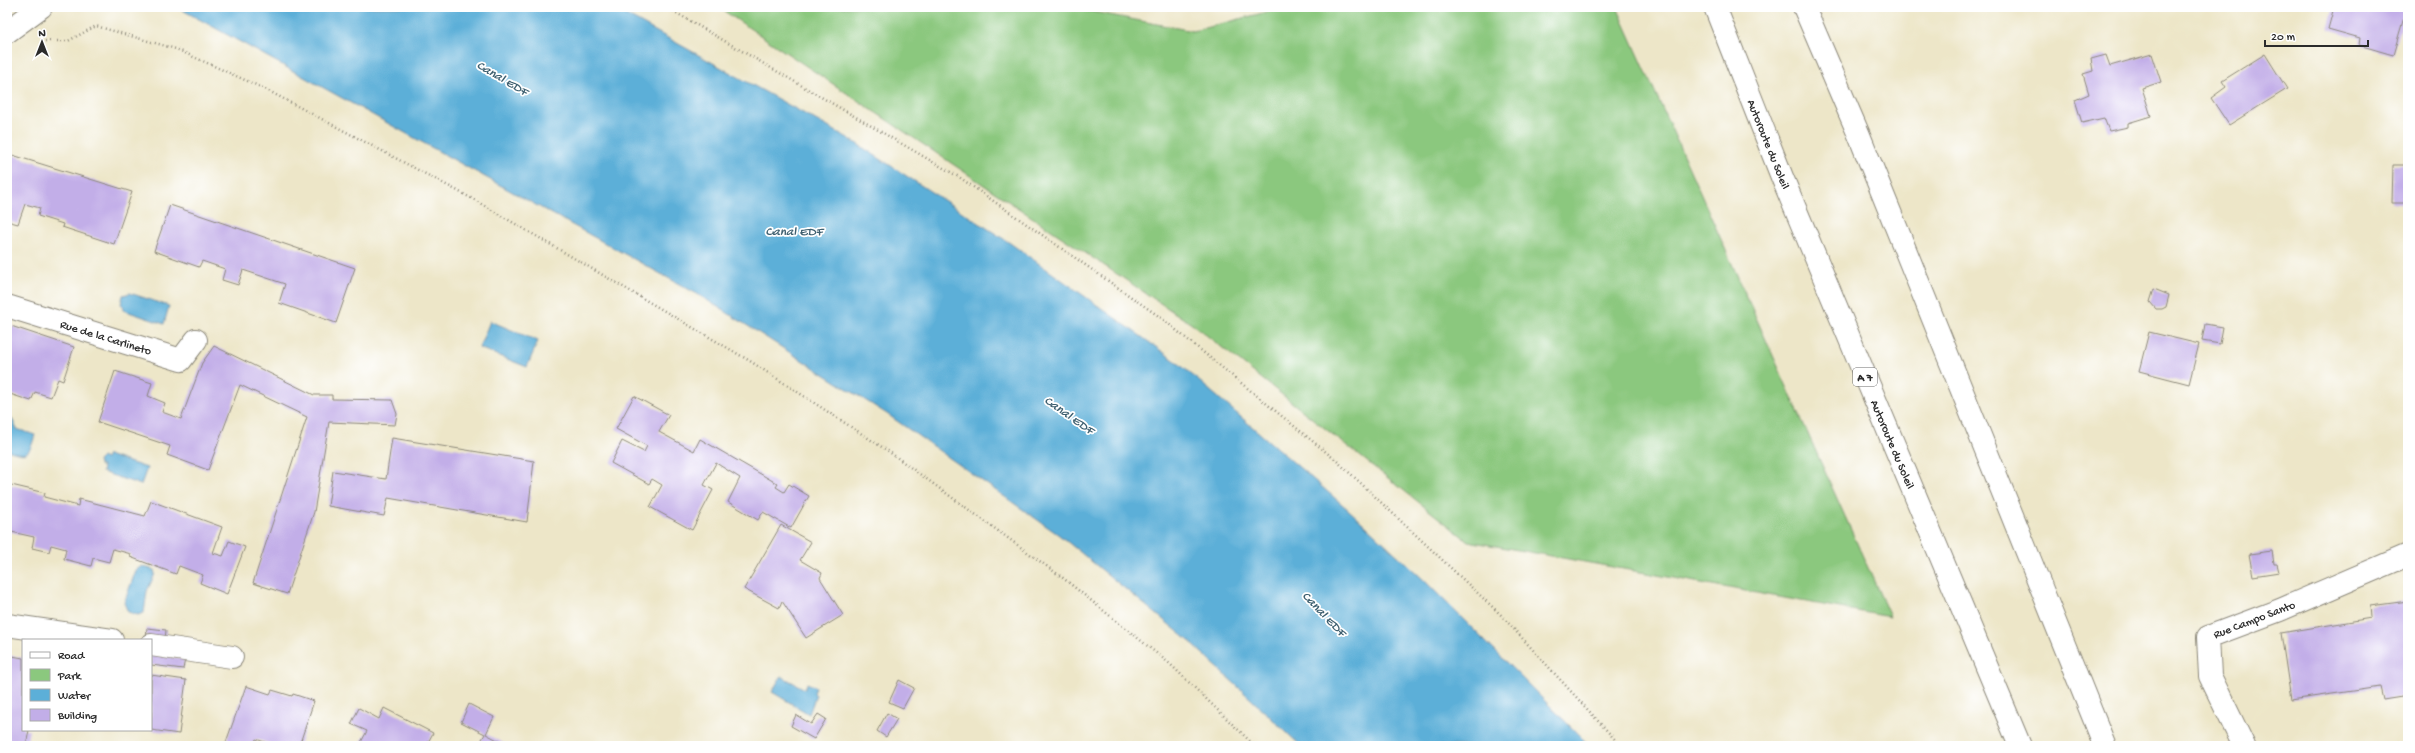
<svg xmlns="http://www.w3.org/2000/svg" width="2415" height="753" viewBox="0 0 2415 753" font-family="'Gochi Hand',sans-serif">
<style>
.green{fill:#8bc87e;stroke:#5b7a54}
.water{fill:#5cafd8;stroke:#446d82}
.building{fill:#c2aee8}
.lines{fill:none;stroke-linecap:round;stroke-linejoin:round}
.minor-casing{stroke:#8c887a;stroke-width:24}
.tertiary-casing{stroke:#8c887a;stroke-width:24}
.motorway-casing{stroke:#8c887a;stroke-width:24}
.path{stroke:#8c887a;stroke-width:2.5;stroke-dasharray:1 3;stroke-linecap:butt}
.minor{stroke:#fff;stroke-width:22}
.tertiary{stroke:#fff;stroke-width:22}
.motorway{stroke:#fff;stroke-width:22}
.labels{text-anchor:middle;stroke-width:3.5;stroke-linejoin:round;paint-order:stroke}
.shield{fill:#fff;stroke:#6b6b6b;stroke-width:1}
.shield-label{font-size:11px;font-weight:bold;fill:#2b2b2b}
.street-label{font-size:12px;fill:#2b2b2b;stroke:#fff}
.water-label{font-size:13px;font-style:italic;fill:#3f6070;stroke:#fff}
</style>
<rect width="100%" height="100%" fill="#fff"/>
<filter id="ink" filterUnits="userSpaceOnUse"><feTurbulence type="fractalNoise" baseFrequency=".025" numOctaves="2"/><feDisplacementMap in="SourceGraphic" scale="8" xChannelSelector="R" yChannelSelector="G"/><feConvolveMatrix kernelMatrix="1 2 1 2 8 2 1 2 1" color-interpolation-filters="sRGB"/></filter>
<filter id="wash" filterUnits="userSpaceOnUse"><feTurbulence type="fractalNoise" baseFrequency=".012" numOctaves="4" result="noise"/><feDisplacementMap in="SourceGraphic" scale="16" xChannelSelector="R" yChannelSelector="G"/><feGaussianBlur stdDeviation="0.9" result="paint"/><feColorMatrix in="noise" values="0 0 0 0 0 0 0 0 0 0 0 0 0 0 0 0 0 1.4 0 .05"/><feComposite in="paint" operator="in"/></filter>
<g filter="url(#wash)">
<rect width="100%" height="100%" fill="#ede6c8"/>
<polygon class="green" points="718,7 1068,7 1193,31 1286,7 1617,7 1890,617 1468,541 1196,327"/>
<g class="water">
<polygon points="177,7 612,7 848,138 1010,243 1177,362 1350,511 1425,581 1590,746 1301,746 1187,639 1059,535 887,414 699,295"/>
<polygon points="130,293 169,306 164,324 123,310 124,307 121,304 123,295"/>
<polygon points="490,321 538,341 527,367 479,348"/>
<path d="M7,418L12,419L17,429L35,435C29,455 28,457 7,450Z"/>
<polygon points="108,455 147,468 141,485 102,472 103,467 99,465 98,461 102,457 106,459"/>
<polygon points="142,566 154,570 155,574 147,591 144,613 138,615 128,612 124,603 136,570"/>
<polygon points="781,676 805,689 807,683 816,687 814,693 816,695 809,714 772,692"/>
</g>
<g id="blocks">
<g class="building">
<polygon points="2334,7 2407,7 2393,55 2359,45 2360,38 2328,29"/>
<polygon points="2152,54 2161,82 2142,88 2151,116 2128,123 2128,127 2109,131 2104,118 2082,123 2075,100 2089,94 2083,74 2093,71 2091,59 2106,55 2110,66"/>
<polygon points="2265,54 2287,89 2229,125 2211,98 2226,87 2222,81"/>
<polygon points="9,154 132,192 114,244 62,227 63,224 38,216 40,208 25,204 18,224 7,221 7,155"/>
<polygon points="2393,165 2408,165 2408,203 2392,203"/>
<polygon points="170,205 355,268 336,323 279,303 285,284 243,270 238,285 222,280 225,269 202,261 199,267 154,251"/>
<polygon points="2154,289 2169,295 2166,307 2162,309 2156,309 2150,302"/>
<polygon points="2205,324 2223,327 2220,344 2202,341"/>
<polygon points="8,325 74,347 63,381 58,379 51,397 35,392 31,401 7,393"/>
<polygon points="2149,332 2199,344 2189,384 2139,371"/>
<polygon points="214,346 314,395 332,395 332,399 392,400 397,414 395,425 329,422 314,512 287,594 253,583 307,417 240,385 208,470 167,455 170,446 98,422 115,371 152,383 148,396 165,403 162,412 181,419 202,363"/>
<polygon points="634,396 669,415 659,432 694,451 700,439 778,484 776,487 784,492 789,484 809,496 791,528 763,512 758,520 728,502 740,478 716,463 704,485 713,490 692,530 650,507 662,485 652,479 649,484 611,463 622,441 644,452 647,446 616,429"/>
<polygon points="392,438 534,461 527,522 388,498 384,516 328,506 333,471 386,479"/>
<polygon points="7,484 45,493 44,497 78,506 79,499 145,516 151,501 222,527 213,553 223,556 229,541 245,547 227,594 200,583 203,575 179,566 176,574 130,557 131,554 113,549 109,562 93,558 91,566 64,559 66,549 51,545 49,552 32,548 34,537 7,531"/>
<polygon points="781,525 811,542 800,560 822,573 820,578 843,615 806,638 782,601 779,608 744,589"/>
<polygon points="2272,551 2274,564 2277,564 2279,572 2253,576 2249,554"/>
<polygon points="2408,601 2408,696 2383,700 2380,687 2291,700 2281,633 2371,618 2370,606"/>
<polygon points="147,628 166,630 165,640 146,637"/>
<polygon points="151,654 185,659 183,669 151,665"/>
<polygon points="7,655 23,658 23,730 29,730 26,746 7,746"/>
<polygon points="151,675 186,680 179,734 151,730"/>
<polygon points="899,680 914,688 903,708 889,702"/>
<polygon points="246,686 270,694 272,690 292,696 293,694 314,701 299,746 276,746 256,739 253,746 225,745"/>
<polygon points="469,704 494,717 486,734 509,746 478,746 485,734 461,722"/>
<polygon points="359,708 379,719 384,708 433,733 426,746 359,746 367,731 351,724"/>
<polygon points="887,713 897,719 886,737 877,731"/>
<polygon points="818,714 826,719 814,739 791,726 796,715 811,724"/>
</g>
</g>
</g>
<g filter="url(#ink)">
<use href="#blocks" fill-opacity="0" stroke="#8c887a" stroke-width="1"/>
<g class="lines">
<g class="minor-casing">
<g id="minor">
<polyline points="7,306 181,360 196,340"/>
<polyline points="7,625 112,640"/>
<polyline points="151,645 232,657"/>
<polyline points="2244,746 2210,676 2208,637 2280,610 2408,555"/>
</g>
</g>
<g class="tertiary-casing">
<polyline id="tertiary" points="7,32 41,7"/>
</g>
<g class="motorway-casing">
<g id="motorway">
<polyline points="1715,7 1782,177 2020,746"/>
<polyline points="1804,7 1859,135 2105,746"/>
</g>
</g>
<g class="path">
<polyline points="666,7 959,177 1160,317 1337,461 1501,615 1621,746"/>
<polyline points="45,41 68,41 96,26 176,49 265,89 471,198 750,361 888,451 1063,578 1170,664 1255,746"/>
</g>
<use href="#minor" class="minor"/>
<use href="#tertiary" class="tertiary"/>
<use href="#motorway" class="motorway"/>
</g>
</g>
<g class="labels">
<rect class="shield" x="1853" y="368" width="24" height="18" rx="3"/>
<g class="shield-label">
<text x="1865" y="381">A 7</text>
</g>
<g class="street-label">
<text transform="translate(1769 144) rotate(68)" y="4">Autoroute du Soleil</text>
<text transform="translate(106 337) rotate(17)" y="4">Rue de la Carlineto</text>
<text transform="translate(1893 444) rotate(67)" y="4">Autoroute du Soleil</text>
<text transform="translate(2254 619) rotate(-21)" y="4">Rue Campo Santo</text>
</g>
<g class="water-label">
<text transform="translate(503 77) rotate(30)" y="5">Canal EDF</text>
<text x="794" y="235">Canal EDF</text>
<text transform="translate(1070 414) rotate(35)" y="5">Canal EDF</text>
<text transform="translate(1325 613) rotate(46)" y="5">Canal EDF</text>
</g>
</g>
<rect width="2415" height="753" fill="none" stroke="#fff" stroke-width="24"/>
<rect x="22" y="639" width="130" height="92" fill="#ffffff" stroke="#aaaaaa"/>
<rect x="30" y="652" width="20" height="6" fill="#ffffff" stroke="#aaaaaa"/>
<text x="58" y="659" font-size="12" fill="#2b2b2b">Road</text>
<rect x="30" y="669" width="20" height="12" fill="#8bc87e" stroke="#aaaaaa"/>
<text x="58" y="679" font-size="12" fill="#2b2b2b">Park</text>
<rect x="30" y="689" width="20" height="12" fill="#5cafd8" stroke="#aaaaaa"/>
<text x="58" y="699" font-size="12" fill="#2b2b2b">Water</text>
<rect x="30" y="709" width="20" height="12" fill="#c2aee8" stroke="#aaaaaa"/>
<text x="58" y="719" font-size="12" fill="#2b2b2b">Building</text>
<g transform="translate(42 42)" stroke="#ffffff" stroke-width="3" paint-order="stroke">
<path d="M0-3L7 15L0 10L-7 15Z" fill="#2b2b2b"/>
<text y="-6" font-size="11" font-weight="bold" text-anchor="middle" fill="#2b2b2b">N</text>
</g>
<path d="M2265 40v6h103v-6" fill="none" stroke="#2b2b2b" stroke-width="2"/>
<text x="2271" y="40" font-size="12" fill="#2b2b2b" stroke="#ffffff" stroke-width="3" paint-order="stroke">20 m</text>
</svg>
